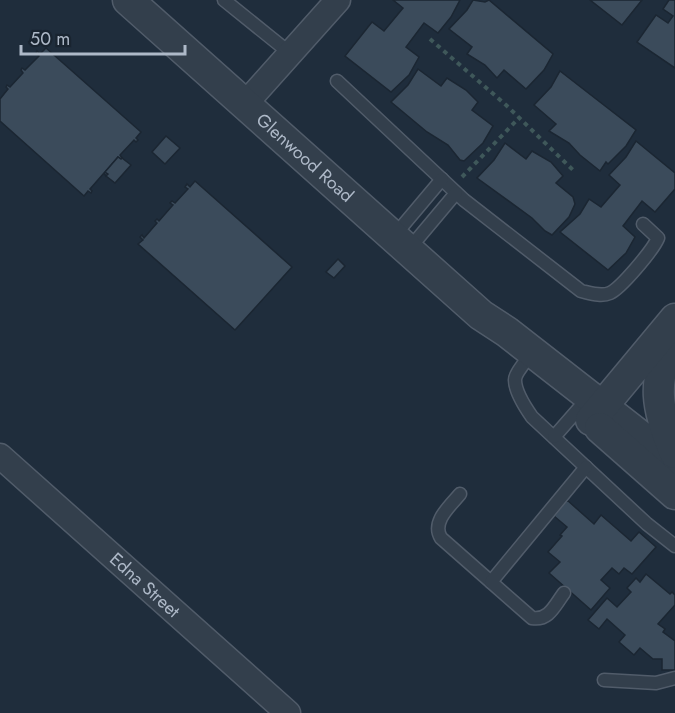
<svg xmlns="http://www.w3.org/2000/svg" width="675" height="713" viewBox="0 0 675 713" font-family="Jost,sans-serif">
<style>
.building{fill:#3b4b5b;stroke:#1b2632;stroke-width:1.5}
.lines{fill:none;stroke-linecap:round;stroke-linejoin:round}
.service-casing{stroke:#515c6a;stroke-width:15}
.minor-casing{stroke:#515c6a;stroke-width:27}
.tertiary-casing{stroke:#515c6a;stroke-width:33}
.path{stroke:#3f585a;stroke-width:4;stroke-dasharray:4.5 4.5;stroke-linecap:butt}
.service{stroke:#333f4c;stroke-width:12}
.minor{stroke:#333f4c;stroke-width:24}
.tertiary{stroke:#333f4c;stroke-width:30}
.labels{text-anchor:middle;stroke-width:5;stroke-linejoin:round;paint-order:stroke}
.street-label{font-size:18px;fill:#aeb9c8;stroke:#192430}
</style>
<rect width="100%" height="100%" fill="#1f2d3c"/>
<g class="building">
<polygon points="393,0 460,0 451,17 438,33 424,23 406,47 419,57 409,75 391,92 345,56 372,22 384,31 403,8"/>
<polygon points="473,0 485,2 489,0 553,54 544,70 526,89 504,70 497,78 485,65 467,54 472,47 449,29 467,10"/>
<polygon points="590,0 642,0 622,25"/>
<polygon points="669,0 675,0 675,68 637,42 656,15 668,23 673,16 663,9"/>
<polygon points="46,48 141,132 136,138 138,140 136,142 134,140 120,155 122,158 121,159 118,157 105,172 108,174 106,176 104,173 90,189 92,191 91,193 88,191 84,196 0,121 0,99 8,89 6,87 7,85 10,87 23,73 21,70 22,68 25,70 39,56 36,53 37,51 40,54"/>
<polygon points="418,69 441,86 447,78 466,90 478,102 472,110 493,126 483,143 464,161 460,160 448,145 427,132 391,102 408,85"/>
<polygon points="560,71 636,130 626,146 608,164 606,162 600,171 580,155 569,143 549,131 556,124 534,105 551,87"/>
<polygon points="166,136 180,148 165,164 152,152"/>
<polygon points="636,141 675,173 675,189 655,212 642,201 623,226 635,237 626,253 608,270 560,232 580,214 589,199 601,207 620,185 609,175 626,157"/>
<polygon points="505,143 526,159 532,151 551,162 563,176 556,183 573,197 575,204 569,217 552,235 545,231 532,218 477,178 494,160"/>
<polygon points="118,157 121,159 122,158 131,165 115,183 106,176 108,174 105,172"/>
<polygon points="195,181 292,267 235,330 138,244 143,240 140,237 142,235 144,238 157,223 155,221 157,219 159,221 173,205 170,203 172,201 175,203 188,189 185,187 187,184 190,187"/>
<polygon points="338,259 345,266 334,278 326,272"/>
<polygon points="567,500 594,524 601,515 631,541 639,532 656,547 632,574 624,568 619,574 612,568 601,580 610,588 591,610 549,573 560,562 548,552 562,536 560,535 567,527 554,516"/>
<polygon points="646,574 670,594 672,592 675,595 675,605 658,624 665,629 663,632 675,641 675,670 662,670 662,659 653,659 640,648 634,655 619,642 625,635 607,619 599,629 588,620 607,598 617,607 631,592 627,588 636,578 640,582"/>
</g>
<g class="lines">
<g class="service-casing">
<g id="service">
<polyline points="224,0 291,54"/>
<path d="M337,81L464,200L581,291C590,293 601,297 610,293C621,288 653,250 658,238L643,224"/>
<polyline points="394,236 442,179"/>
<polyline points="409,249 456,193"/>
<path d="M524,363C521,368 515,374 515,380C515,392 525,407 532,417L647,524L675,546"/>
<polyline points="554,437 589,397"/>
<path d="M460,494C450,506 431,522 441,538L491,582"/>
<path d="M564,593C555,605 549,621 532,618L491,582L586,467"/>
<polyline points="604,680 656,683 675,678"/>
</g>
</g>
<g class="minor-casing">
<g id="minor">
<polyline points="245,104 338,0"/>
<path id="s1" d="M0,456L288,713"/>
</g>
</g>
<g class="tertiary-casing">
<g id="tertiary">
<path id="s2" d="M128,0L481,315L507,332L675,463"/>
<path d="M675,338C650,380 657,410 675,453"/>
<polyline points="591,420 675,319"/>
<polyline points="600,428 675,494"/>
</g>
</g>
<g class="path">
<polyline points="430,39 506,105 575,172"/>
<polyline points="462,177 519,118"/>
</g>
<use href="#service" class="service"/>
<use href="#minor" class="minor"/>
<use href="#tertiary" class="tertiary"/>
</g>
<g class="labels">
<g class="street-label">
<text dy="6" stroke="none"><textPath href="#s2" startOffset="237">Glenwood Road</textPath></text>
<text dy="6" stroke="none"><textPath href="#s1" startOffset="194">Edna Street</textPath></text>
</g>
</g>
<path d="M21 45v9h164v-9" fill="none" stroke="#aeb9c8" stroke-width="3"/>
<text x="30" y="45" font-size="18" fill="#aeb9c8" stroke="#192430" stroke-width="4.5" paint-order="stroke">50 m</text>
</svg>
